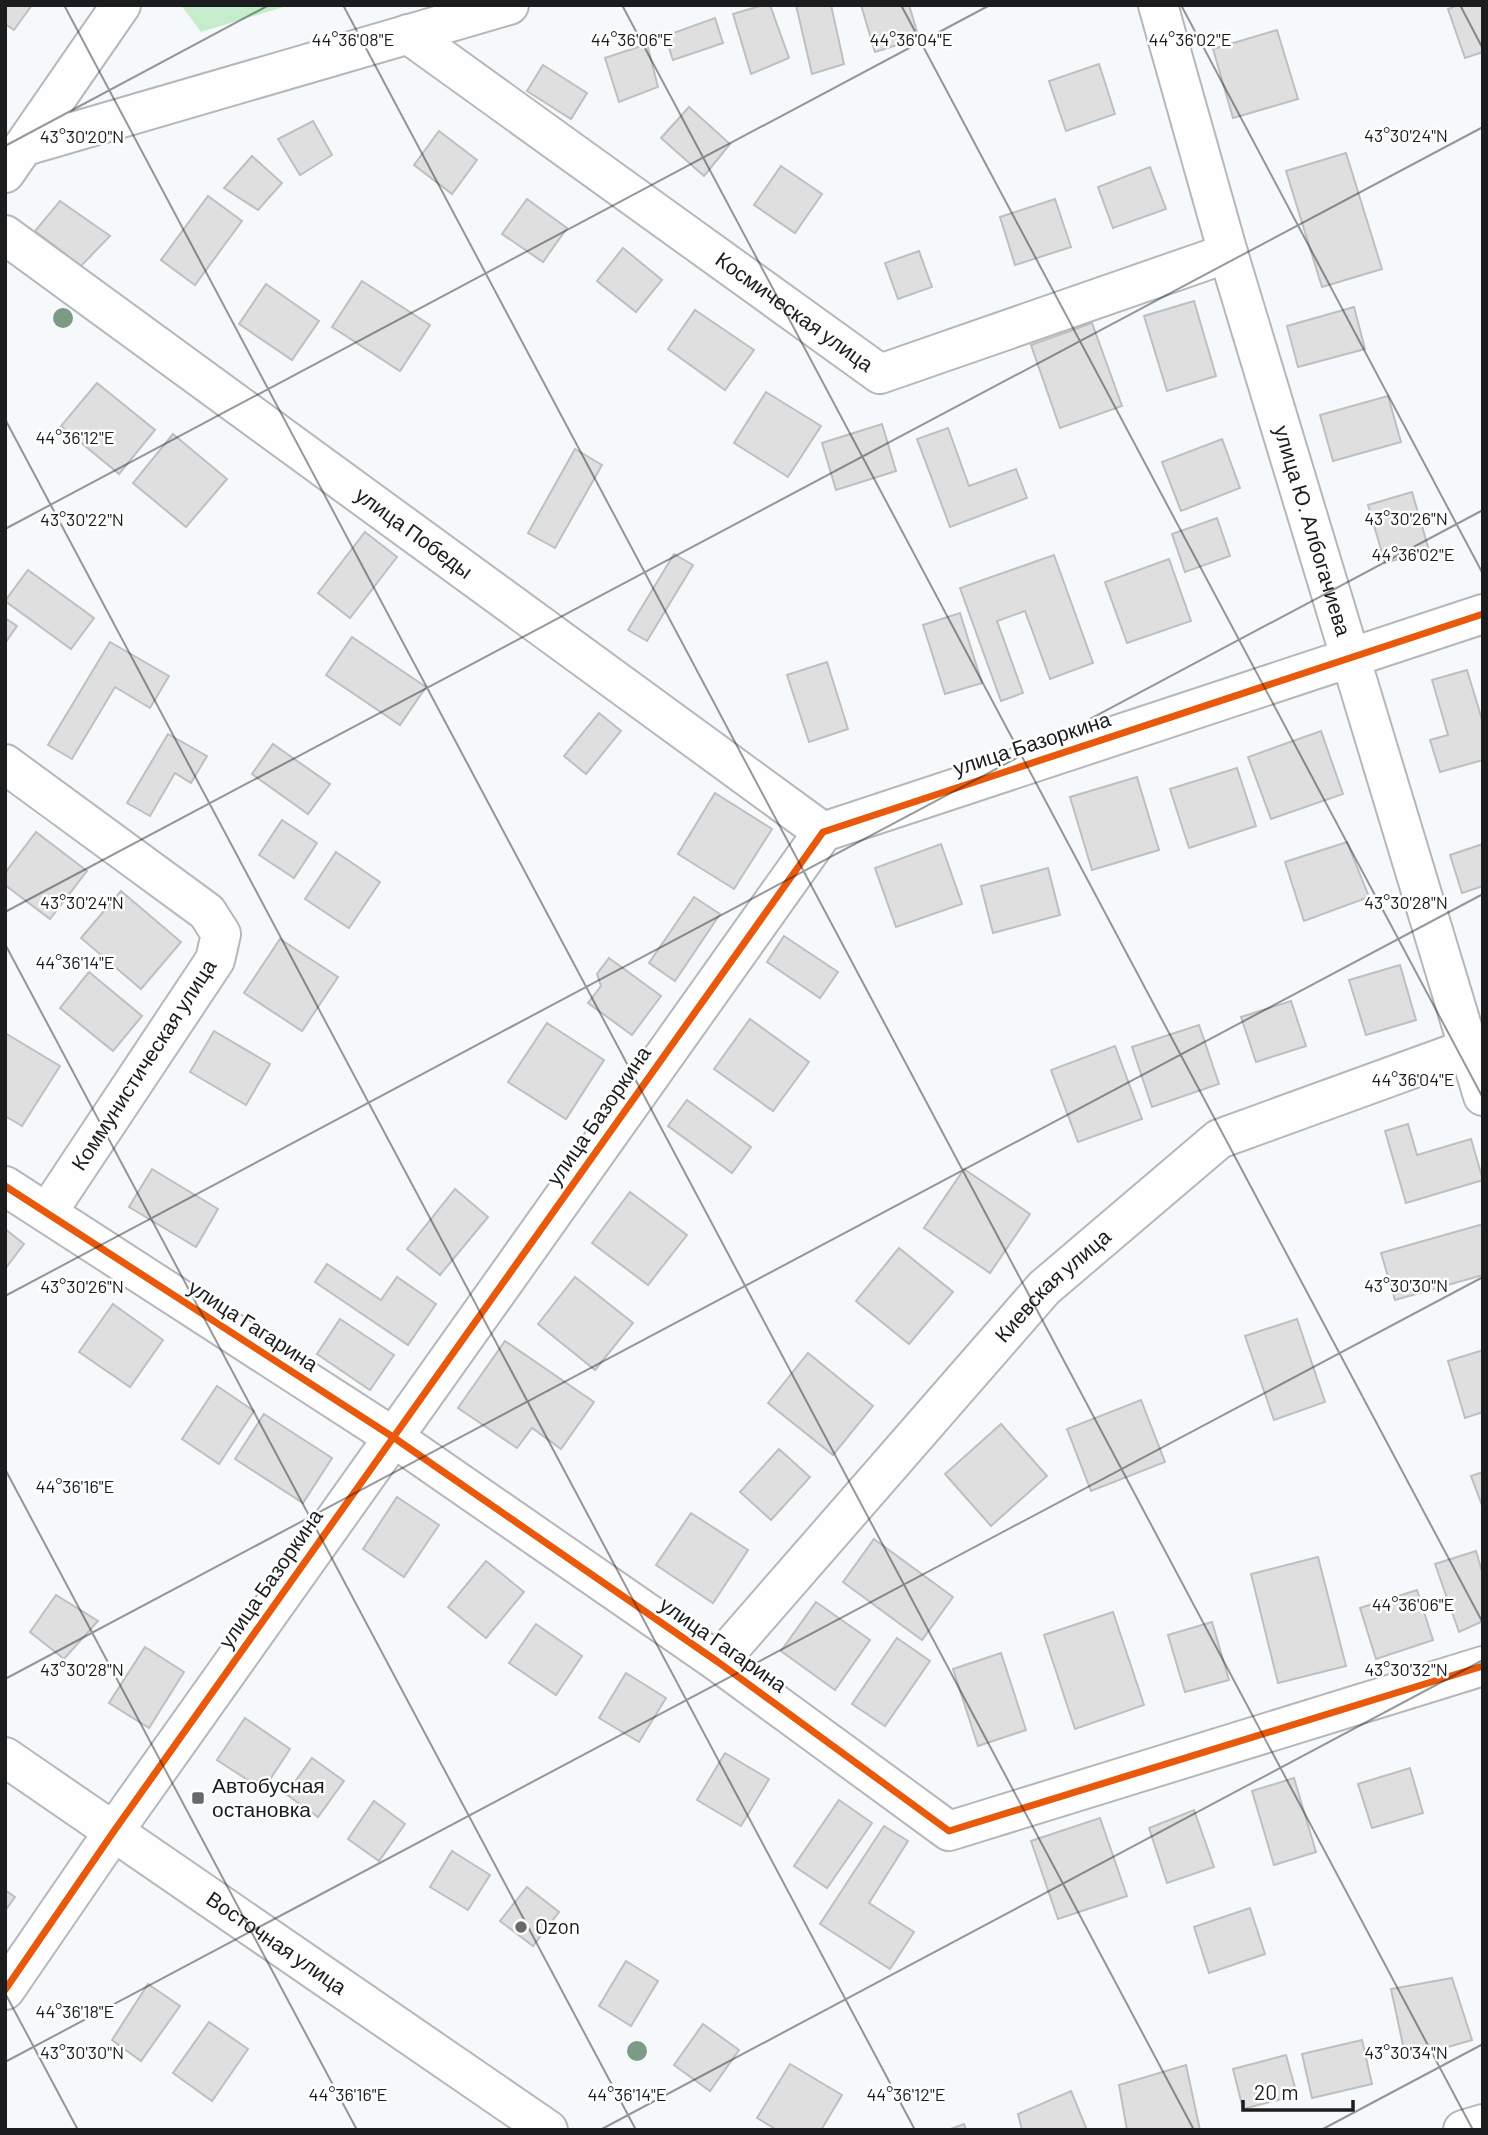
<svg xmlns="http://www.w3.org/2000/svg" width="1488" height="2135" viewBox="0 0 1488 2135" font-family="Barlow,sans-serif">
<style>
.green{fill:#c5eccb}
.building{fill:#dedfde;stroke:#bebfbe;stroke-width:2}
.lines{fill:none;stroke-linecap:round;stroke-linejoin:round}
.minor-casing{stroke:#b5b7b9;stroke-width:42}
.minor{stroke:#fefefe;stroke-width:38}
.cycleway-casing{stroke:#fff;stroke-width:11}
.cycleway{stroke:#e8590c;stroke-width:7}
.tree{fill:#7c9b84}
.ticks{fill:none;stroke:#1a1c1e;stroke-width:2;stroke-opacity:0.45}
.poi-dot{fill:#67696b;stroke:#fff;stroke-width:2.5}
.labels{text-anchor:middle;stroke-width:5;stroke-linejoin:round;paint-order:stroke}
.street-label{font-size:21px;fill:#1a1c1e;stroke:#fff}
.poi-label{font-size:21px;fill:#1a1c1e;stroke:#fff;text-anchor:start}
.ticks-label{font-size:18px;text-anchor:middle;fill:#1a1c1e;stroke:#fff;stroke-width:5;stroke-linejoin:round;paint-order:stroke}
</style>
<rect width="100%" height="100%" fill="#f6f9fb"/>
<polygon class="green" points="181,5 290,5 201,32"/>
<g class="building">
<polygon points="5,5 32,5 14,30 5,24"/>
<polygon points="763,5 770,5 789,58 751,74 733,14"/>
<polygon points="796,5 831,5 844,64 812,74"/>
<polygon points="861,5 909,5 919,38 875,52"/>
<polygon points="1458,5 1483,5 1483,52 1465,58 1448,9"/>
<polygon points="715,18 723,43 673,60 665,36"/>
<polygon points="1277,30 1298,99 1233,118 1213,49"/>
<polygon points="647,44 658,87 619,102 605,58"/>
<polygon points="1099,64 1115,114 1066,131 1049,81"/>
<polygon points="543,65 587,93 571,119 527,91"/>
<polygon points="689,107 730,144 704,176 661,138"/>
<polygon points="313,121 332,155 300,175 278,139"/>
<polygon points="439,131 477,160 452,194 414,165"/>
<polygon points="1346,153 1382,269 1322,287 1286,171"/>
<polygon points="252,156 282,183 258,210 224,188"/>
<polygon points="781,166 822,194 795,233 754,205"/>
<polygon points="1150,167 1166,209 1113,228 1098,187"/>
<polygon points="208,196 242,221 195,285 161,260"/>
<polygon points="527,199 567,228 543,262 502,234"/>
<polygon points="1055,199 1071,247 1015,265 1000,217"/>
<polygon points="60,201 110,236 81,266 35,231"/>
<polygon points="623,248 662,280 636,312 597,281"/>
<polygon points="919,251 932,287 898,299 885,263"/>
<polygon points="362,281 430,325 400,371 332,327"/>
<polygon points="266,284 319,321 292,360 239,324"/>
<polygon points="1194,301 1216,376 1167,391 1144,316"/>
<polygon points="1354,307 1365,349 1298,367 1287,326"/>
<polygon points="695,310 754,350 725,390 668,349"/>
<polygon points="1092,323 1122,406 1060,428 1031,345"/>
<polygon points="97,383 155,430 119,474 61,426"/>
<polygon points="766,392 821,426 788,477 734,443"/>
<polygon points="1388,396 1401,442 1333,461 1320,415"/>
<polygon points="882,424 896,471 836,490 822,443"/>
<polygon points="948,428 969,486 1016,469 1027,498 950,527 917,439"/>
<polygon points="173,434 227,479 186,527 133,483"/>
<polygon points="1222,439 1240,488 1181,511 1162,462"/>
<polygon points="575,449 602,465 555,548 528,533"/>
<polygon points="1412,492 1429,550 1385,563 1368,505"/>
<polygon points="1217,518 1230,556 1185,572 1172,534"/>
<polygon points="365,532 397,557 350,618 318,593"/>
<polygon points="674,554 693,565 647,641 628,630"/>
<polygon points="1054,555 1093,663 1050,679 1025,611 997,621 1023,693 1001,701 960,588"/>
<polygon points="1169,559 1191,621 1127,643 1105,582"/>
<polygon points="28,570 94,618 71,649 5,601"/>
<polygon points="960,613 982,683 945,694 923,625"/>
<polygon points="5,618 17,626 5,643"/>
<polygon points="352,637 426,687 400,725 326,675"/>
<polygon points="110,642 169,676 150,708 115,687 72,759 48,745"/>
<polygon points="827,662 848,729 809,742 787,675"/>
<polygon points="1467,670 1483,723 1483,760 1440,772 1430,740 1448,735 1432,680"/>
<polygon points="599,713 621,731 586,774 564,756"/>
<polygon points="1321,731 1343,794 1271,819 1248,757"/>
<polygon points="168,734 207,756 191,783 175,773 150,816 127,803"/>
<polygon points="273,744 330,784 308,814 252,774"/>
<polygon points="1237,768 1256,826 1189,848 1170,789"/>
<polygon points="1137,777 1159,850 1092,870 1070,797"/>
<polygon points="715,793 772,829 734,889 678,854"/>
<polygon points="282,820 317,843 294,878 259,855"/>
<polygon points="36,832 87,871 50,919 5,885 5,873"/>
<polygon points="1347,842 1369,897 1304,921 1285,862"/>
<polygon points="941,844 962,904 896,927 875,868"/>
<polygon points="1483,844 1483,886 1462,893 1450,855"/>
<polygon points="336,852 380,882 349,928 305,899"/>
<polygon points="1048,868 1060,915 993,933 981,886"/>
<polygon points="121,891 181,942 141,989 81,938"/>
<polygon points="694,897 720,914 675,981 649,963"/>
<polygon points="784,936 838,972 820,998 767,962"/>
<polygon points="280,939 338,977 302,1031 244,993"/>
<polygon points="609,958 661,996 632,1035 588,1003 601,986 597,974"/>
<polygon points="1400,965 1416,1020 1366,1035 1349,980"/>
<polygon points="89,972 142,1016 113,1051 60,1008"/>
<polygon points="1291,1001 1306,1046 1256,1062 1241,1017"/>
<polygon points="750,1019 809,1062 773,1111 714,1069"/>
<polygon points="547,1023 604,1060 566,1119 508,1082"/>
<polygon points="1199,1025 1219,1084 1152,1107 1132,1047"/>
<polygon points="214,1031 270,1064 246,1105 190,1072"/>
<polygon points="5,1033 60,1066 22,1126 5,1116"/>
<polygon points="1115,1046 1142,1119 1078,1142 1051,1070"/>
<polygon points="687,1100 751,1147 732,1173 668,1126"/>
<polygon points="1408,1124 1417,1155 1471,1139 1483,1180 1406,1203 1385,1131"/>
<polygon points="152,1169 218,1209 196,1247 129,1207"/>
<polygon points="964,1169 1030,1214 990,1273 924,1228"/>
<polygon points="455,1189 488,1217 440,1275 407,1249"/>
<polygon points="630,1192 687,1235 648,1285 592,1243"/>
<polygon points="1483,1224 1483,1275 1395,1300 1381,1253"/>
<polygon points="5,1229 24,1244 5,1269"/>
<polygon points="899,1248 953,1292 909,1344 856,1301"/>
<polygon points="327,1264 381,1300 397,1277 436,1304 408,1345 315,1282"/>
<polygon points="575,1277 633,1323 595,1370 538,1324"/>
<polygon points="113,1304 163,1340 130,1387 79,1352"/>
<polygon points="340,1319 394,1355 370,1390 317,1354"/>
<polygon points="1297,1319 1325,1402 1274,1420 1245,1336"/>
<polygon points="505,1341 594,1402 561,1449 532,1428 517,1448 458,1408"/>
<polygon points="1483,1350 1483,1412 1465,1418 1448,1361"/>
<polygon points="808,1353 873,1406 833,1455 768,1403"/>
<polygon points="217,1386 254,1411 219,1464 182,1439"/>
<polygon points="1141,1400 1165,1462 1091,1491 1067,1429"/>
<polygon points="264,1414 332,1458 303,1503 235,1459"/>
<polygon points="1001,1424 1047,1476 991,1526 945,1474"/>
<polygon points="779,1449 810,1477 771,1520 740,1492"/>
<polygon points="1483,1472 1483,1508 1471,1476"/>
<polygon points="397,1497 439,1525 404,1577 363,1549"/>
<polygon points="691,1513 748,1550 713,1603 656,1565"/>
<polygon points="874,1539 953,1597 922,1640 843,1582"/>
<polygon points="1476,1551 1483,1575 1483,1621 1459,1632 1435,1564"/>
<polygon points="1318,1557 1346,1666 1278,1683 1251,1574"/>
<polygon points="486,1561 524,1592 486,1638 448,1607"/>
<polygon points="1417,1590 1433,1640 1376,1659 1360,1608"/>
<polygon points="56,1595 98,1621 64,1659 30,1632"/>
<polygon points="816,1602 870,1640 835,1690 781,1651"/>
<polygon points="1113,1612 1144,1705 1075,1729 1044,1635"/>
<polygon points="1212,1622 1229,1680 1185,1692 1168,1635"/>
<polygon points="536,1624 582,1656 556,1695 509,1663"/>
<polygon points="897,1638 930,1661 885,1726 852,1704"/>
<polygon points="145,1647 184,1672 149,1728 109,1703"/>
<polygon points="1001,1653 1026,1730 978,1746 953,1669"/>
<polygon points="626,1673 666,1698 639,1742 599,1718"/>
<polygon points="245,1718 290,1749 263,1790 217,1760"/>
<polygon points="725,1753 769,1779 741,1826 697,1800"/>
<polygon points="312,1758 344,1781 318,1817 286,1794"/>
<polygon points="1410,1768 1423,1813 1372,1828 1358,1784"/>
<polygon points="1294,1778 1316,1852 1274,1865 1252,1791"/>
<polygon points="839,1800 872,1823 827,1888 794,1866"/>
<polygon points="374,1801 405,1824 379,1861 348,1839"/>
<polygon points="1194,1810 1214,1867 1167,1883 1149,1828"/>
<polygon points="1100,1818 1127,1896 1058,1919 1031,1841"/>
<polygon points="884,1826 908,1841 869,1903 914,1932 890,1969 820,1924"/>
<polygon points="452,1851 490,1875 468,1910 430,1887"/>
<polygon points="527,1887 559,1912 533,1946 500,1921"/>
<polygon points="5,1890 15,1897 5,1911"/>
<polygon points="1250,1908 1265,1954 1209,1973 1194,1927"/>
<polygon points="626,1961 658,1981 631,2026 599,2006"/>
<polygon points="1452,1978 1472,2040 1406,2059 1391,1989"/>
<polygon points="148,1984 180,2006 141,2061 112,2040"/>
<polygon points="209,2022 248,2049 212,2101 173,2073"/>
<polygon points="703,2024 739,2050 710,2091 674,2065"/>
<polygon points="1362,2040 1372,2084 1312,2098 1302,2054"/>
<polygon points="1286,2055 1297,2095 1243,2109 1233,2069"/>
<polygon points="790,2064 842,2095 821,2130 777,2130 757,2118"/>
<polygon points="1186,2065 1200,2130 1127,2130 1119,2085"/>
<polygon points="1071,2091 1087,2130 1022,2130 1018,2114"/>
<polygon points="964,2124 966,2130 948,2130"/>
</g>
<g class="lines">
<g class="minor-casing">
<g id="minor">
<path id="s1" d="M1158,5L1228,253L1483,1096"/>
<path id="s2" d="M408,34L880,374L1228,253"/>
<polyline points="25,146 509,5"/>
<polyline points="5,173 121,5"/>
<path id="s3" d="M5,235L823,832"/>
<polyline points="5,764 207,912 221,934 215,960 47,1213"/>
<polyline points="5,1186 393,1437 718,1662 949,1831 1483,1666"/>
<path id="s4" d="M718,1662L1044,1288L1219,1139L1483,1043"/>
<path id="s5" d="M5,1757L548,2130"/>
<polyline points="5,1990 114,1831 823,832 1483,614"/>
<polyline points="1463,2130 1483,2124"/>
</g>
</g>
<use href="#minor" class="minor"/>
<g class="cycleway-casing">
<g id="cycleway">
<polyline points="5,1186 393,1437 718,1662 949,1831 1483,1666"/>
<polyline points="5,1990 114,1831 823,832 1483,614"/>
</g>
</g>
<use href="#cycleway" class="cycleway"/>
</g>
<g class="tree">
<circle cx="63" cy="318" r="10"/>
<circle cx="637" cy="2051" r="10"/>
</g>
<path class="ticks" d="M64,5L1194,2130M343,5L1473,2130M622,5L1483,1623M901,5L1483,1098M1181,5L1483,574M1460,5L1483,49M5,146L269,5M5,419L915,2130M5,529L990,5M5,912L1483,127M5,944L636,2130M5,1296L1483,510M5,1469L357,2130M5,1679L1483,894M5,1993L78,2130M5,2062L1483,1277M600,2130L1483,1660M1321,2130L1483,2044"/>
<g class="poi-dot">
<rect x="191" y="1791" width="14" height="14" rx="3.5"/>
<circle cx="521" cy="1927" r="7"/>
</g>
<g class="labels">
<g class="street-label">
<text dy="7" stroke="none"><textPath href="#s2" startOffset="476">Космическая улица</textPath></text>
<text dy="7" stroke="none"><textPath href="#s1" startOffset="548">улица Ю. Албогачиева</textPath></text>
<text dy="7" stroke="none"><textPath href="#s3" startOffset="506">улица Победы</textPath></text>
<text transform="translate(1032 744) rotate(-18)" y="7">улица Базоркина</text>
<text transform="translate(144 1065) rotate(-57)" y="7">Коммунистическая улица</text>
<text transform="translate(599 1116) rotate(-55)" y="7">улица Базоркина</text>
<text dy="7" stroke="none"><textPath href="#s4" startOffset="504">Киевская улица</textPath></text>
<text transform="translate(253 1326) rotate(33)" y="7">улица Гагарина</text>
<text transform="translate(271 1579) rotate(-55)" y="7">улица Базоркина</text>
<text transform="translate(723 1645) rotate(35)" y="7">улица Гагарина</text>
<text dy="7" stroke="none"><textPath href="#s5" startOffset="329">Восточная улица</textPath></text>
</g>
<g class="poi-label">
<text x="212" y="1793">Автобусная<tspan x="212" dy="24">остановка</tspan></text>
<text x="535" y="1934">Ozon</text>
</g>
</g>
<g class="ticks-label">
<text x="353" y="46">44°36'08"E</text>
<text x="632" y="46">44°36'06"E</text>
<text x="911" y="46">44°36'04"E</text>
<text x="1190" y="46">44°36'02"E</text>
<text x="1406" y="142">43°30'24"N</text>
<text x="82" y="143">43°30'20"N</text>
<text x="75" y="444">44°36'12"E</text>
<text x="1406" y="525">43°30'26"N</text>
<text x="82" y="526">43°30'22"N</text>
<text x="1413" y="561">44°36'02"E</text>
<text x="1406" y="909">43°30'28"N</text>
<text x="82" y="909">43°30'24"N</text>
<text x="75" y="969">44°36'14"E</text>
<text x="1413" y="1086">44°36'04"E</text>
<text x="1406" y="1292">43°30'30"N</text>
<text x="82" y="1293">43°30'26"N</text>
<text x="75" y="1493">44°36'16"E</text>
<text x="1413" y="1611">44°36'06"E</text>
<text x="1406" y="1676">43°30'32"N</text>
<text x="82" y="1676">43°30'28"N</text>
<text x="75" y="2018">44°36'18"E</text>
<text x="1406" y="2059">43°30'34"N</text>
<text x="82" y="2059">43°30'30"N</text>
<text x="348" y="2101">44°36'16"E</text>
<text x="627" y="2101">44°36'14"E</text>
<text x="906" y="2101">44°36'12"E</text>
</g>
<rect width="1488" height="2135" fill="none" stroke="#1a1c1e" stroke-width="14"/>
<path d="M1243 2100v10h110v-10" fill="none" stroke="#1a1c1e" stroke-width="3.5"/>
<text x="1254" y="2100" font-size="21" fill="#1a1c1e" stroke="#ffffff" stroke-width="5" paint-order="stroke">20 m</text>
</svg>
